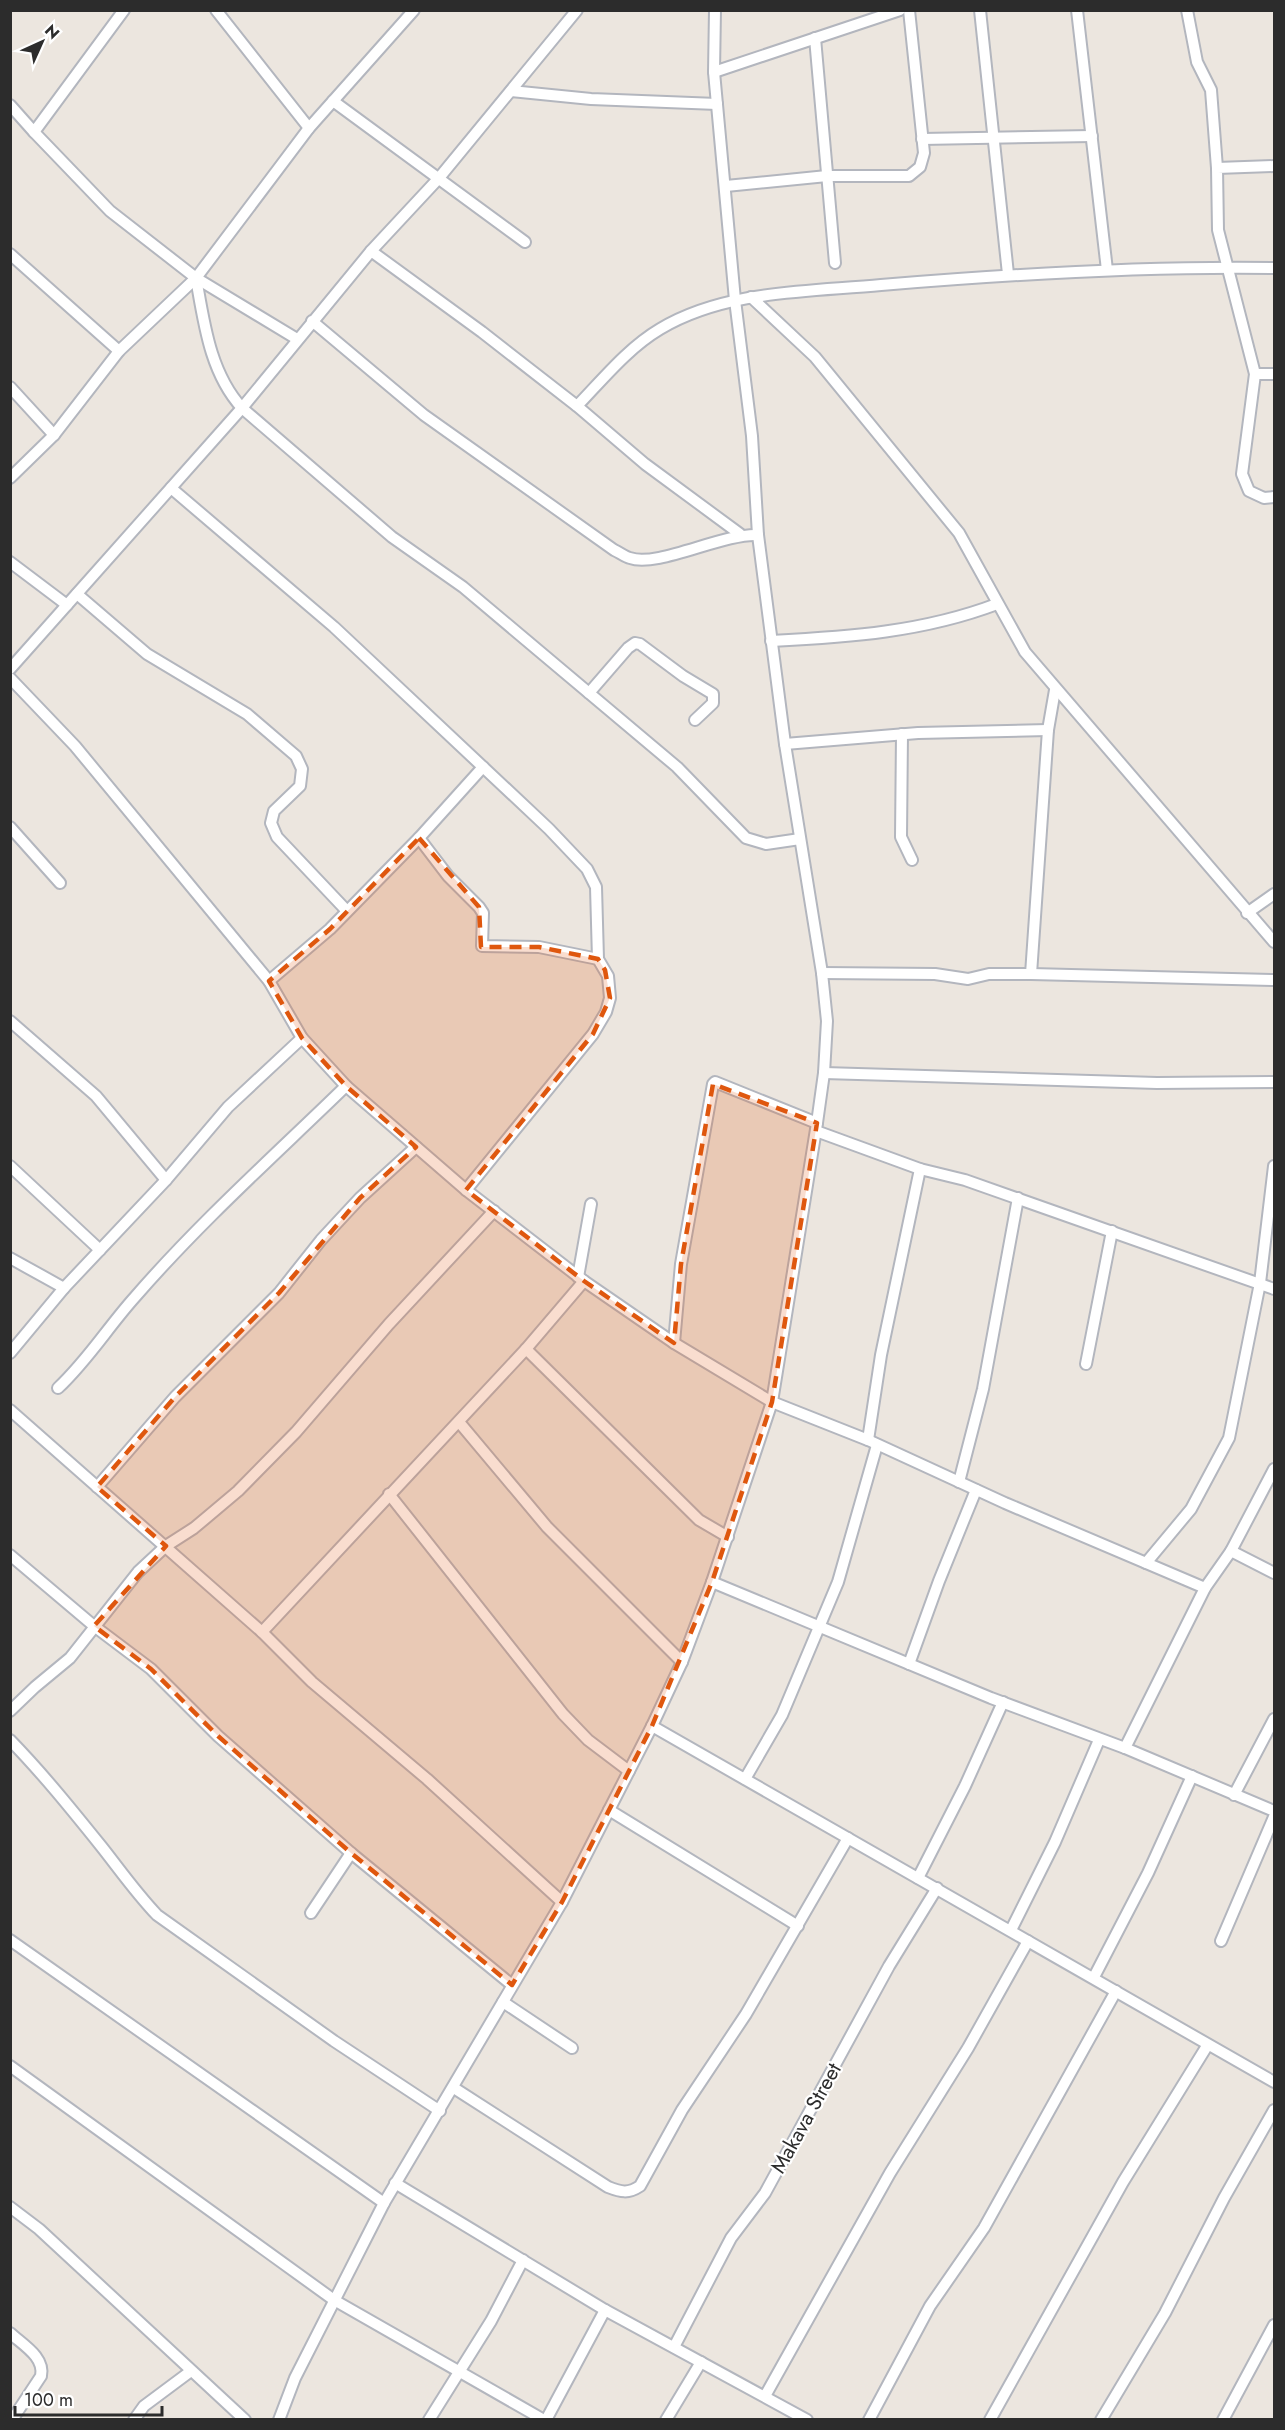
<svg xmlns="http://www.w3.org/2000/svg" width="1285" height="2430" viewBox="0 0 1285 2430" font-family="Jost,sans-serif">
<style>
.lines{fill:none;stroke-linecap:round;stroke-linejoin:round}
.minor-casing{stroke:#b3b6be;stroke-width:14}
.minor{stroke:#fff;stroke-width:10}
.marked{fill:#df570e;fill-opacity:0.2;stroke:#df570e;stroke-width:4.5;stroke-dasharray:12 8;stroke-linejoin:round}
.labels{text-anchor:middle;stroke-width:4.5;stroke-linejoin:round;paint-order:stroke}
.street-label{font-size:21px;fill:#2c2c2c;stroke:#fff}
</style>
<rect width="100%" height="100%" fill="#ece6df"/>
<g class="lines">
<g class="minor-casing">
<g id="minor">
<polyline points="216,10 309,128"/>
<polyline points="980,10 1008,274"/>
<polyline points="1077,10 1107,270"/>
<polyline points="1187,10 1197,62 1211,90 1217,168"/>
<polyline points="815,38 835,263"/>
<polyline points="714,72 900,10"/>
<polyline points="511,91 591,99 717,104"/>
<polyline points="333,101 525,242"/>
<polyline points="10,105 34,132 124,10"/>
<polyline points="34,132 110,211 196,278 297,339"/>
<polyline points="922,139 1092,136"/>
<polyline points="1274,166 1217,168 1218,230 1255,374 1242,474 1249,491 1264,498 1274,497"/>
<polyline points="726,186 827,176 909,176 920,167 924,153 909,10"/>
<polyline points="371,251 482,332 577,406 645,464 740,534"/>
<polyline points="10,254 119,351"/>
<path d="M196,278C204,323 210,373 242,408L392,537L463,587L677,767L746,838L766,844L800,839"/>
<polyline points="751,297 815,357 959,533 1025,652 1274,942"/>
<path d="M312,321L424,415L614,550C619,552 625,557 630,558C657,568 723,533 758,535"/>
<polyline points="1255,374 1274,374"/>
<polyline points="10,387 54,435"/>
<path d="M577,406C603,379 628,348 660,329C725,290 808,292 881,285C1012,274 1143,266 1274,268"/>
<polyline points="10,478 54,435 119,351 196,278 309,128 414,10"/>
<polyline points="171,488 334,627 549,829 587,869 596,887 598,959 608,976 610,998 606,1012 593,1034 466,1190"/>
<polyline points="10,562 67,605"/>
<polyline points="77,594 147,654 247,714 296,756 302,769 300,786 274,811 271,823 277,837 346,910"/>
<path d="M771,641C849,637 923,632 997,604"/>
<polyline points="10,669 242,408 371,251 439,178 577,10"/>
<polyline points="10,678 75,746 269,981 302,1038 346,1086 466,1190 584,1281 674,1343 772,1402 868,1440 1005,1503 1205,1588"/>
<polyline points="589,693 628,648 635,643 640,644 683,676 713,694 713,703 695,720"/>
<polyline points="902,734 901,837 912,860"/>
<polyline points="785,744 918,733 1048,730"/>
<polyline points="10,827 60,883"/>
<polyline points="419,838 448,876 479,907 483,913 482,946 539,947 598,959"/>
<polyline points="1247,913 1274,894"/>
<polyline points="822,973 935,974 968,979 989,974 1031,974 1274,980"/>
<polyline points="1031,974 1048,730 1055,690"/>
<polyline points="269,981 330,929 419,838 483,767"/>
<polyline points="10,1021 96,1096 166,1180"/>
<polyline points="824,1073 1157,1083 1274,1082"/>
<polyline points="816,1131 920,1169 965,1180 1274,1289"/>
<polyline points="10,1166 100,1250"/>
<polyline points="10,1258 64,1288"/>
<polyline points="578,1277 591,1204"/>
<polyline points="674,1343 681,1264 713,1084 715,1082 817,1123"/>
<polyline points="526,1349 699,1520 728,1537"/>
<polyline points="10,1353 64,1288 166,1180 228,1107 302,1038"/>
<polyline points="1086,1364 1112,1231"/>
<path d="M58,1388C88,1360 108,1327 135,1297C200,1222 275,1155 346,1086"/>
<polyline points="10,1410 262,1632 312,1682 427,1779 562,1902"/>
<polyline points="459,1422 547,1527 682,1662"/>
<polyline points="868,1440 881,1355 920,1169"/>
<polyline points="959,1482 983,1389 1018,1198"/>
<polyline points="97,1487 175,1397 279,1293 321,1240 360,1198 416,1147"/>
<polyline points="389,1494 563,1714 588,1740 629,1771"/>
<polyline points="1231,1551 1274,1573"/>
<polyline points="10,1555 94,1626 151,1669 218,1736 351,1853 512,1985"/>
<polyline points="1146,1563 1191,1509 1229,1438 1260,1283 1274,1166"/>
<polyline points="712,1582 991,1698 1125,1748 1274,1811"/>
<polyline points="262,1632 526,1349 584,1281"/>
<polyline points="909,1664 939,1581 976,1490"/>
<polyline points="10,1711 35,1687 70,1658 138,1572 166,1546 194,1528 238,1491 296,1432 389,1324 494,1211"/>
<polyline points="652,1726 1274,2082"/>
<path d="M10,1740C43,1774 72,1810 101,1846C120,1870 136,1893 157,1915L334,2041L440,2111"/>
<polyline points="1125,1748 1205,1588 1231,1551 1274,1469"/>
<polyline points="745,1779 782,1715 838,1582 877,1445"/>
<polyline points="1234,1795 1274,1719"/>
<polyline points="609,1810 798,1926"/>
<polyline points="918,1878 965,1786 1003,1702"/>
<polyline points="311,1913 351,1853"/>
<polyline points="1011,1930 1055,1842 1099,1740"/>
<polyline points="10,1940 384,2203"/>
<polyline points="1221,1941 1274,1817"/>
<polyline points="1094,1977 1148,1873 1192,1776"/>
<polyline points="503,2002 572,2048"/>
<polyline points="10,2066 334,2300 544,2420"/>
<path d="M454,2088L608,2187C621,2192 628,2194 640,2186L682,2110L746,2014L848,1838"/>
<polyline points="395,2183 605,2310 807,2420"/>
<polyline points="10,2207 39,2229 245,2420"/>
<path d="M10,2333C23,2345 45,2357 41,2376L12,2420"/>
<polyline points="674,2347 731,2238 765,2193 889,1966 937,1888"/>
<polyline points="765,2396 890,2173 968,2048 1028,1941"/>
<polyline points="134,2420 144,2406 191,2371"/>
<polyline points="279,2420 295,2378 384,2203 562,1902 652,1726 682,1662 712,1582 772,1402 817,1123 824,1073 827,1021 822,973 785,744 758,535 752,436 735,300 714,72 715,10"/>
<polyline points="429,2420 491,2321 523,2260"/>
<polyline points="546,2420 605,2310"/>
<polyline points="666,2420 701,2362"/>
<polyline points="869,2420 930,2306 984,2228 1116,1991"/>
<polyline points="990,2420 1123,2182 1207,2046"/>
<polyline points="1101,2420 1165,2313 1224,2198 1274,2110"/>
<polyline points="1223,2420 1274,2325"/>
</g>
</g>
<use href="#minor" class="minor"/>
</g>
<path class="marked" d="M419,838L479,907L481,947H539L598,959L605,970L610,998L593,1034L466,1190L584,1281L674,1343L681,1264L713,1084L817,1123L772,1402L712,1582L652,1726L562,1902L512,1985L351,1853L218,1736L151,1669L94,1626L166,1546L97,1487L175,1397L279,1293L360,1198L416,1147L346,1086L302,1038L269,981L330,929Z"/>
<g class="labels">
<g class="street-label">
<text transform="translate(806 2118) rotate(-61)" y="7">Makava Street</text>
</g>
</g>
<rect width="1285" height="2430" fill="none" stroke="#2c2c2c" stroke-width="24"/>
<g transform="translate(42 42) rotate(45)" stroke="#ffffff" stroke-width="4.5" paint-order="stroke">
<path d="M0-4.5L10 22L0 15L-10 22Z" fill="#2c2c2c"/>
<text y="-9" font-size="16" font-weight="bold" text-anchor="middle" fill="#2c2c2c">N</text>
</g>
<path d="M15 2406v9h147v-9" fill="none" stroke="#2c2c2c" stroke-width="3"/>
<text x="24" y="2406" font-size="18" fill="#2c2c2c" stroke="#ffffff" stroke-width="4.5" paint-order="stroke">100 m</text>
</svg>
